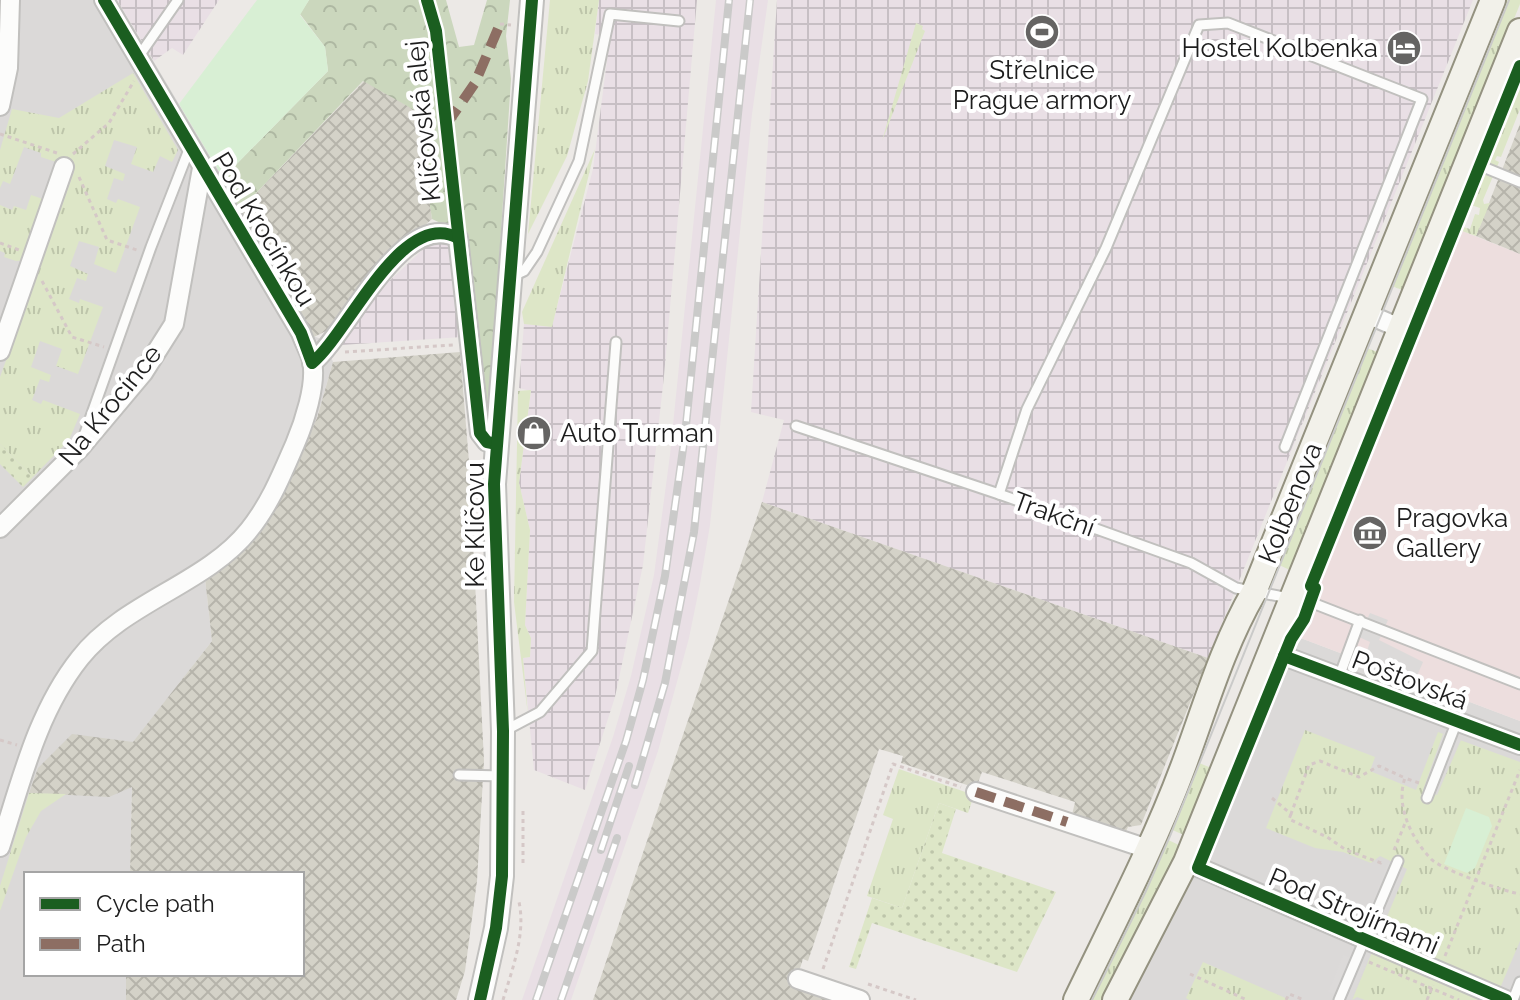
<svg xmlns="http://www.w3.org/2000/svg" width="1520" height="1000" viewBox="0 0 1520 1000" font-family="Raleway,sans-serif">
<style>
.residential{fill:#dbd9d8}
.commercial{fill:#eddede}
.industrial{fill:url(#industrial-grid)}
.railway{fill:#e9dfe5}
.construction{fill:url(#construction-cross-hatch)}
.grass{fill:url(#grass-tufts)}
.forest{fill:url(#forest-crowns)}
.park{fill:#d8efd4}
.garden{fill:url(#garden-dots)}
.parking{fill:#dcdad9}
.lines{fill:none;stroke-linecap:round;stroke-linejoin:round}
.service-casing{stroke:#c1c0be;stroke-width:13}
.minor-casing{stroke:#c1c0be;stroke-width:22}
.tertiary-casing{stroke:#c1c0be;stroke-width:26}
.secondary-casing{stroke:#949280;stroke-width:28}
.path{stroke:#d5c8c7;stroke-width:3;stroke-dasharray:4 4;stroke-linecap:butt}
.service{stroke:#fcfcfb;stroke-width:9}
.minor{stroke:#fcfcfb;stroke-width:18}
.tertiary{stroke:#fcfcfb;stroke-width:22}
.secondary{stroke:#f2f1ea;stroke-width:24}
.tram{stroke:#cacac9;stroke-width:2}
.rail-casing{stroke:#cacac9;stroke-width:8}
.rail{stroke:#fff;stroke-width:5;stroke-dasharray:15;stroke-linecap:butt}
.quiet{stroke:#8d6e63;stroke-width:10;stroke-dasharray:20 10;stroke-linecap:butt}
.cycleway-casing{stroke:#fff;stroke-width:17}
.cycleway{stroke:#1b5e20;stroke-width:12}
.labels{text-anchor:middle;stroke-width:8;stroke-linejoin:round;paint-order:stroke}
.poi-label{font-size:26px;fill:#1d1d1d;stroke:#fff;text-anchor:start}
.street-label{font-size:26px;fill:#1d1d1d;stroke:#fff}
</style>
<defs>
<pattern id="industrial-grid" width="8" height="8" patternUnits="userSpaceOnUse" patternTransform="scale(2)"><rect width="8" height="8" fill="#e9dfe5"/><path d="M0 4h8M4 0v8" fill="none" stroke="#c7bfc4"/></pattern>
<pattern id="construction-cross-hatch" width="8" height="8" patternUnits="userSpaceOnUse" patternTransform="scale(2)"><rect width="8" height="8" fill="#d4d2c8"/><path d="M0 0l8 8M0 8l8-8" fill="none" stroke="#b6b4ab"/></pattern>
<pattern id="grass-tufts" width="24" height="20" patternUnits="userSpaceOnUse" patternTransform="scale(2)"><rect width="24" height="20" fill="#dde6c7"/><path d="M3 7l-1-3M5 7V3M7 7l1-3M15 17l-1-3M17 17v-4M19 17l1-3" fill="none" stroke="#bdc5aa"/></pattern>
<pattern id="forest-crowns" width="20" height="18" patternUnits="userSpaceOnUse" patternTransform="scale(2)"><rect width="20" height="18" fill="#cbd7bd"/><path d="M2 6a3 3 0 1 1 6 0M12 15a3 3 0 1 1 6 0" fill="none" stroke="#aeb8a2"/></pattern>
<pattern id="garden-dots" width="8" height="8" patternUnits="userSpaceOnUse" patternTransform="scale(2)"><rect width="8" height="8" fill="#dde6c7"/><path d="M2 2h.1M6 6h.1" fill="none" stroke="#bdc5aa" stroke-width="1.8" stroke-linecap="round"/></pattern>
</defs>
<rect width="100%" height="100%" fill="#ece9e6"/>
<g class="residential">
<polygon points="0,0 117,0 223,178 313,336 324,340 333,362 317,418 276,508 242,551 205,578 212,641 133,743 130,874 26,874 26,974 126,974 126,1000 0,1000"/>
<polygon points="1290,634 1520,721 1520,1000 1127,1000"/>
</g>
<polygon class="commercial" points="1452,227 1520,254 1520,721 1290,634"/>
<g class="industrial">
<polygon points="117,0 219,0 183,55 172,48 154,61"/>
<polygon points="599,0 697,0 664,376 643,565 615,697 585,790 534,770 523,658 530,657 531,638 525,625 530,530 519,483 531,391 519,388 524,324 552,326 593,169 610,37 595,34"/>
<polygon points="777,0 1473,0 1208,658 762,502 784,420 751,412"/>
<polygon points="435,238 452,244 462,337 341,345 381,289"/>
</g>
<polygon class="railway" points="716,0 768,0 752,114 710,525 700,584 689,638 658,751 571,1000 522,1000 613,737 631,676 654,575 670,455"/>
<g class="construction">
<polygon points="364,81 417,111 432,219 371,273 338,325 314,337 240,210"/>
<polygon points="1520,124 1520,254 1476,236"/>
<polygon points="460,352 469,462 484,761 477,881 465,971 456,1000 126,1000 126,974 302,974 302,874 130,874 132,787 109,797 29,793 38,768 72,734 133,742 212,641 205,578 242,551 276,508 317,418 333,362"/>
<polygon points="762,502 1208,658 1141,825 1128,827 1125,833 1072,815 1075,802 982,772 976,788 901,763 903,756 879,749 808,961 803,959 794,987 831,1000 593,1000"/>
</g>
<g class="grass">
<polygon points="550,0 599,0 588,81 567,156 528,234"/>
<polygon points="1503,0 1520,0 1520,4 1405,291 1389,285"/>
<polygon points="916,23 923,26 922,29 925,31 882,141"/>
<polygon points="133,73 178,150 172,162 160,156 153,172 131,164 137,147 114,140 105,166 125,174 123,181 114,178 107,199 116,203 118,199 140,207 116,273 94,264 99,247 79,241 70,266 88,274 86,281 77,278 69,299 79,303 80,299 103,307 78,374 56,366 62,349 40,341 31,367 51,375 49,382 40,379 32,400 41,404 43,400 80,414 69,440 33,477 0,444 0,377 74,172 71,167 41,157 41,153 24,147 10,184 3,181 0,188 0,150 12,109 59,118"/>
<polygon points="1517,86 1520,87 1520,109 1501,157 1497,156 1495,160 1499,162 1483,200 1484,204 1490,203 1476,236 1459,230 1460,226 1470,229 1475,214 1479,215 1480,208 1471,205 1467,211"/>
<polygon points="595,149 552,327 524,324 522,312"/>
<polygon points="31,195 46,200 27,260 16,261 4,257 5,253 0,251 0,205 12,210 14,206 26,210"/>
<polygon points="1364,347 1380,353 1292,571 1277,564"/>
<polygon points="531,390 519,483 530,530 525,625 531,638 530,657 523,658 528,715 514,602 518,391"/>
<polygon points="1305,730 1375,757 1370,771 1416,790 1438,732 1520,762 1520,941 1495,1000 1365,1000 1357,997 1352,1000 1407,869 1380,856 1371,863 1343,852 1315,848 1266,828"/>
<polygon points="1194,761 1214,769 1186,836 1168,828"/>
<polygon points="899,769 974,795 968,813 939,803 902,908 867,896 893,819 883,815"/>
<polygon points="29,793 66,794 41,811 26,837 0,911 0,886"/>
<polygon points="1164,838 1181,846 1105,1000 1086,1000"/>
<polygon points="1203,962 1290,1000 1189,1000 1186,998"/>
</g>
<polygon class="forest" points="309,0 446,0 459,47 474,45 487,0 510,0 506,36 511,79 489,414 482,407 466,235 432,219 416,111 363,81 240,210 223,178 328,71 325,47 300,14"/>
<g class="park">
<polygon points="257,0 309,0 300,15 325,47 328,71 223,178 179,104"/>
<polygon points="1466,808 1489,817 1492,826 1475,868 1467,873 1444,864"/>
</g>
<g class="garden">
<polygon points="0,444 33,477 23,487 0,464"/>
<polygon points="939,803 956,809 942,853 1056,892 1017,972 872,923 856,969 849,967 872,898 902,908"/>
</g>
<g class="parking">
<polygon points="1370,613 1388,620 1379,640 1423,662 1416,678 1364,660 1370,642 1359,637"/>
<polygon points="1443,734 1461,740 1437,795 1423,790"/>
<polygon points="1388,862 1403,871 1381,922 1366,917"/>
<polygon points="1343,955 1366,964 1352,1000 1328,992"/>
</g>
<g class="lines">
<g class="service-casing">
<g id="service">
<polyline points="139,56 178,0"/>
<polyline points="1471,162 1520,182"/>
<polyline points="513,276 524,271 537,252 579,161 610,14 679,21"/>
<polyline points="796,426 999,494 1191,563 1236,588 1310,602 1520,684"/>
<polyline points="85,433 151,247 190,147"/>
<polyline points="999,494 1027,409 1106,248 1199,25 1228,23 1422,99 1285,447"/>
<polyline points="1339,677 1360,620"/>
<polyline points="506,730 540,712 592,651 616,342"/>
<polyline points="459,775 503,776"/>
<polyline points="1427,798 1457,721"/>
<polyline points="1339,1000 1398,861"/>
<polyline points="1513,1000 1520,982"/>
</g>
</g>
<g class="minor-casing">
<g id="minor">
<polyline points="0,106 8,68 10,0"/>
<polyline points="1367,314 1400,328"/>
<polyline points="0,351 64,167"/>
<path d="M312,363C348,334 402,207 458,238L480,433L487,442L497,444"/>
<polyline points="0,528 80,448 143,373 174,324 202,168"/>
<polyline points="1284,656 1520,745"/>
<polyline points="976,792 1148,849"/>
<path d="M0,847C21,782 37,712 80,658C124,602 206,584 249,530C270,504 282,474 295,444C304,423 317,384 312,361C310,352 304,342 301,333L104,0"/>
<polyline points="1186,862 1506,1000"/>
<polyline points="798,979 860,1000"/>
</g>
</g>
<g class="tertiary-casing">
<polyline id="tertiary" points="480,1000 496,928 502,876 503,731 494,484 532,0"/>
</g>
<g class="secondary-casing">
<g id="secondary">
<path d="M1076,1000C1113,923 1153,847 1183,767C1205,708 1222,647 1254,592L1493,0"/>
<polyline points="1115,1000 1186,862 1520,31"/>
</g>
</g>
<g class="path">
<polyline points="500,24 511,25"/>
<polyline points="0,134 57,153"/>
<polyline points="73,154 109,123 134,81"/>
<polyline points="79,177 107,240 137,250"/>
<polyline points="0,243 19,250"/>
<polyline points="42,281 72,337 104,347"/>
<polyline points="345,352 453,345"/>
<polyline points="0,740 17,745"/>
<path d="M1419,783L1405,778C1395,806 1412,839 1431,859C1442,870 1503,891 1520,894"/>
<polyline points="1272,798 1291,814 1309,765 1320,761 1359,777 1379,766 1405,778"/>
<polyline points="1291,814 1289,819 1327,837 1346,850 1381,863 1384,860"/>
<polyline points="1394,850 1406,821"/>
<polyline points="523,863 523,811"/>
<polyline points="1445,956 1520,770"/>
<polyline points="1369,962 1459,1000"/>
<polyline points="823,969 893,764 961,787"/>
<polyline points="1190,974 1247,1000"/>
<polyline points="868,984 916,1000"/>
<path d="M503,1000C512,970 526,934 519,902"/>
<polyline points="1286,1000 1289,994 1304,1000"/>
<polyline points="1427,1000 1433,985"/>
</g>
<use href="#service" class="service"/>
<use href="#minor" class="minor"/>
<use href="#tertiary" class="tertiary"/>
<use href="#secondary" class="secondary"/>
<polyline class="tram" points="1092,1000 1145,893 1170,836 1509,0"/>
<g class="rail-casing">
<g id="rail">
<polyline points="635,785 665,683 694,532 750,0"/>
<polyline points="601,850 629,766"/>
<polyline points="536,1000 626,741 643,680 665,576 685,435 729,0"/>
<polyline points="561,1000 617,838"/>
</g>
</g>
<use href="#rail" class="rail"/>
<g class="quiet">
<polyline points="446,125 475,83 500,24"/>
<polyline points="976,792 1067,822"/>
</g>
<g class="cycleway-casing">
<g id="cycleway">
<path d="M104,0L301,333L312,363C348,334 402,207 458,238"/>
<polyline points="427,0 436,31 480,433 487,442 497,444"/>
<polyline points="1284,656 1520,745"/>
<polyline points="480,1000 496,928 502,876 503,731 494,484 532,0"/>
<polyline points="1506,1000 1198,868 1291,639 1304,619 1315,588 1311,586 1520,66"/>
</g>
</g>
<use href="#cycleway" class="cycleway"/>
</g>
<defs>
<g id="stadium-disc" transform="scale(1.8)"><circle r="9.5" fill="#656463" stroke="#fff"/><path d="M0-5a6.5 5 0 1 0 0 10a6.5 5 0 1 0 0-10ZM-3.5-1.8h7v3.6h-7Z" fill="#fff"/></g>
<g id="hotel-disc" transform="scale(1.8)"><circle r="9.5" fill="#656463" stroke="#fff"/><path d="M-6-4.5h1.5V1H6V5H4.5V3h-9V5H-6ZM-4 0a1.8 1.8 0 1 1 3.6 0ZM.5 0V-2.5h3Q6-2.5 6 0Z" fill="#fff"/></g>
<g id="shop-disc" transform="scale(1.8)"><circle r="9.5" fill="#656463" stroke="#fff"/><path d="M-5-2.5h2.3a2.7 3.5 0 0 1 5.4 0H5L5.5 6h-11ZM-1.5-2.5h3a1.5 2.3 0 0 0-3 0Z" fill="#fff"/></g>
<g id="museum-disc" transform="scale(1.8)"><circle r="9.5" fill="#656463" stroke="#fff"/><path d="M0-6L6-3V-2H-6V-3ZM-5-1h2V3h-2ZM-1-1h2V3h-2ZM3-1h2V3H3ZM-6 4H6V6H-6Z" fill="#fff"/></g>
</defs>
<g fill-rule="evenodd">
<use href="#stadium-disc" x="1042" y="32"/>
<use href="#hotel-disc" x="1404" y="48"/>
<use href="#shop-disc" x="534" y="433"/>
<use href="#museum-disc" x="1370" y="533"/>
</g>
<g class="labels">
<g class="poi-label">
<text x="1378" y="57" text-anchor="end">Hostel Kolbenka</text>
<text x="1042" y="79" text-anchor="middle">Střelnice<tspan x="1042" dy="30">Prague armory</tspan></text>
<text x="560" y="442">Auto Turman</text>
<text x="1396" y="527">Pragovka<tspan x="1396" dy="30">Gallery</tspan></text>
</g>
<g class="street-label">
<text transform="translate(423 121) rotate(-96)" y="9">Klíčovská alej</text>
<text transform="translate(264 229) rotate(59)" y="9">Pod Krocínkou</text>
<text transform="translate(110 405) rotate(-51)" y="9">Na Krocínce</text>
<text transform="translate(1290 503) rotate(-68)" y="9">Kolbenova</text>
<text transform="translate(1054 514) rotate(20)" y="9">Trakční</text>
<text transform="translate(475 525) rotate(-90)" y="9">Ke Klíčovu</text>
<text transform="translate(1410 680) rotate(21)" y="9">Poštovská</text>
<text transform="translate(1354 911) rotate(23)" y="9">Pod Strojírnami</text>
</g>
</g>
<rect x="24" y="872" width="280" height="104" fill="#ffffff" stroke="#a5a5a5" stroke-width="2"/>
<rect x="40" y="898" width="40" height="12" fill="#1b5e20" stroke="#a5a5a5" stroke-width="2"/>
<text x="96" y="912" font-size="24" fill="#1d1d1d">Cycle path</text>
<rect x="40" y="938" width="40" height="12" fill="#8d6e63" stroke="#a5a5a5" stroke-width="2"/>
<text x="96" y="952" font-size="24" fill="#1d1d1d">Path</text>
</svg>
